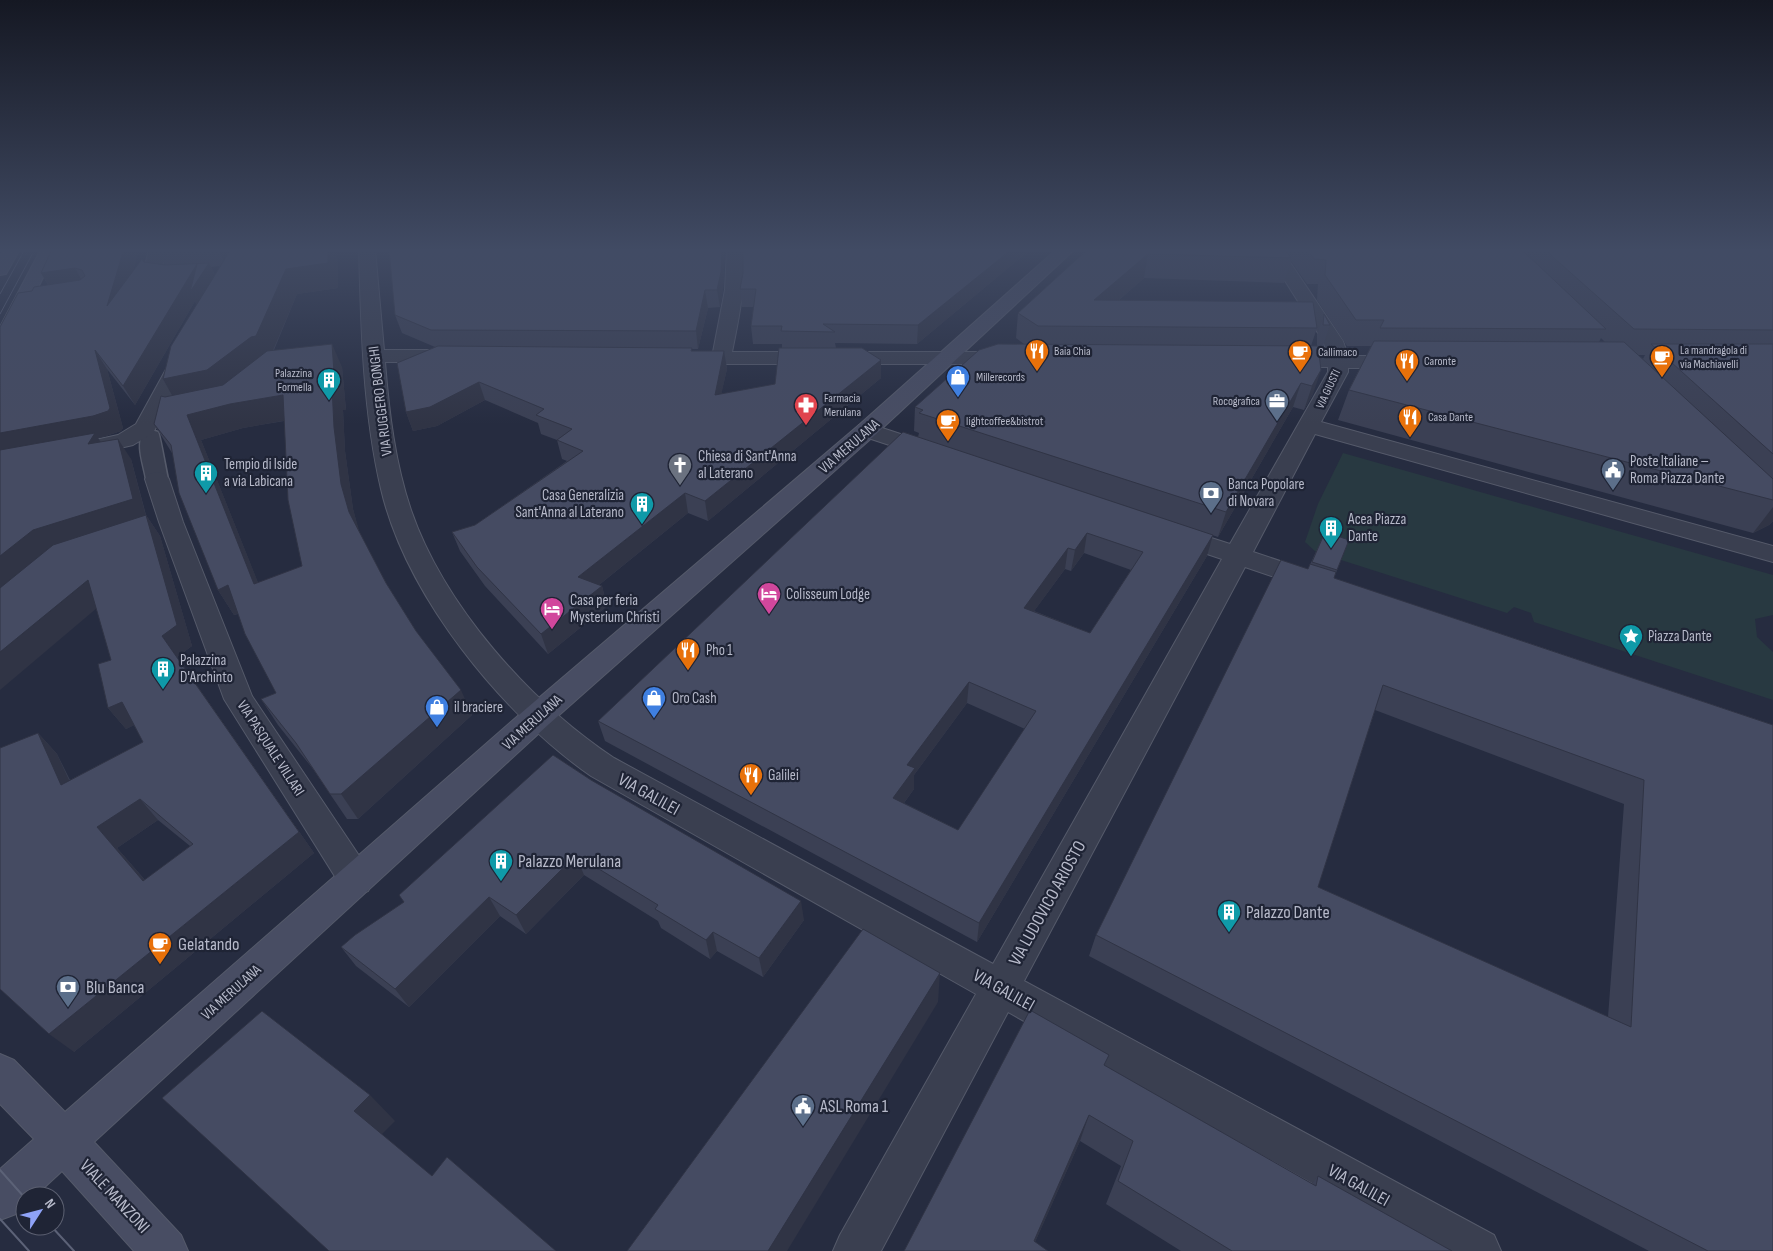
<svg xmlns="http://www.w3.org/2000/svg" width="1773" height="1251" viewBox="0 0 1773 1251" font-family="'Sofia Sans Condensed',sans-serif">
<style>
.green{fill:#283941}
.lines{fill:none;stroke-linecap:round;stroke-linejoin:round}
.pedestrian-casing{stroke:#555a6a;stroke-width:3}
.minor-casing{stroke:#555a6a;stroke-width:2}
.secondary-casing{stroke:#555a6a;stroke-width:2}
.pedestrian{fill:#3a3f50;fill-rule:evenodd}
.minor{fill:#3a3f50;fill-rule:evenodd}
.secondary{fill:#484d63;fill-rule:evenodd}
.tram-far1{stroke:#5c6277;stroke-width:1}
.tram{stroke:#5c6277;stroke-width:2}
.wall{fill:#3b4054;fill-rule:evenodd}
.shaded-wall{fill:#303445}
.building{fill:#454b62;stroke:#303445;fill-rule:evenodd}
.labels{text-anchor:middle;stroke-width:4.5;stroke-linejoin:round;paint-order:stroke}
.far-poi-label{font-size:12px;fill:#b7baca;stroke:#1f2435;text-anchor:start}
.far-street-label{font-size:12px;fill:#b7baca;stroke:#1f2435}
.street-label{font-size:15px;fill:#b7baca;stroke:#1f2435}
.poi-label{font-size:15px;fill:#b7baca;stroke:#1f2435;text-anchor:start}
.near-street-label{font-size:18px;fill:#b7baca;stroke:#1f2435}
.near-poi-label{font-size:18px;fill:#b7baca;stroke:#1f2435;text-anchor:start}
</style>
<rect width="100%" height="100%" fill="#262c40"/>
<polygon class="green" points="1343,453 1773,575 1773,615 1755,619 1757,637 1773,652 1773,700 1534,622 1531,613 1514,607 1507,613 1316,552 1305,542 1318,504"/>
<g class="lines">
<g class="pedestrian-casing">
<path id="pedestrian" d="M151,430L158,432C160,435 166,471 168,479L164,483L157,485L150,483L146,479C144,465 135,444 144,432Z"/>
</g>
<g class="minor-casing">
<g id="minor">
<path d="M149,249H165L163,267L169,270L190,272L193,276L190,280C175,283 153,281 145,266Z"/>
<path d="M359,249H375L384,350H450L457,352L460,356L457,360L450,362H385C389,412 395,463 411,510C444,606 531,703 614,758L993,964L1222,559L1165,540L1162,534L1165,528L1174,526L1230,544L1328,372V367H1283L1276,365L1273,361L1276,357L1283,355H1328L1323,341L1265,249H1281L1343,341L1348,356H1400L1407,358L1410,362L1407,366L1400,368H1348V372L1321,422L1773,546V562L1315,434L1253,552L1322,575L1326,581L1322,587L1313,590L1245,567L1024,981L1494,1235L1501,1251H1433L1008,1012L881,1251H833L840,1235L976,994L591,776C502,714 406,596 381,489C363,412 361,328 359,249Z"/>
<path d="M727,249H743C746,284 739,318 732,352H1008L1015,354L1018,358L1015,362L1008,364H688L681,362L678,358L681,354L713,352L725,290Z"/>
<polygon points="185,347 192,349 195,353 153,433 133,445 85,456 77,454 74,449 77,444 118,435 136,424 175,353 178,349"/>
<polygon points="867,423 940,447 943,452 940,457 932,459 859,435 856,430 859,425"/>
<polygon points="157,472 165,474 169,479 183,522 252,696 368,869 373,880 368,891 356,895 344,891 224,699 159,522 145,479 149,474"/>
</g>
</g>
<g class="secondary-casing">
<g id="secondary">
<polygon points="4,249 20,249 6,274 0,275 0,255"/>
<polygon points="41,249 57,249 10,345 7,349 0,351 0,327"/>
<polygon points="1057,249 1075,249 875,435 549,724 94,1142 181,1235 188,1251 134,1251 62,1171 35,1196 25,1196 25,1205 16,1214 0,1220 0,1169 34,1139 0,1104 0,1054 14,1060 65,1112 527,708 859,425"/>
</g>
</g>
<use href="#pedestrian" class="pedestrian"/>
<use href="#minor" class="minor"/>
<use href="#secondary" class="secondary"/>
<g class="tram-far1">
<polyline points="0,294 25,249"/>
<polyline points="0,314 35,249"/>
</g>
<g class="tram">
<polyline points="0,1170 25,1198"/>
<polyline points="0,1219 29,1251"/>
<polyline points="51,1226 74,1251"/>
</g>
</g>
<g class="wall">
<path d="M139,249L133,271L144,262L165,265L156,249H337L338,288L297,294L274,350L342,367L346,410H343L345,451L353,509L359,532L386,583L416,631L472,715L358,819H347L313,769L278,725L261,699L276,693L238,614L234,615L218,590L172,453L154,424L165,397L172,395L163,379L197,305L195,301L135,405L107,369L123,428L121,431L106,436L98,438L101,442L131,459L146,515L160,536L192,646L177,657L314,853L74,1052L38,733L57,754L70,780L143,742L134,725L126,729L108,708L111,660L32,291L48,285L41,273ZM220,266L215,275L211,267ZM284,421L302,566L258,583L201,440L243,428ZM158,820L190,846L145,880L117,848Z"/>
<polygon points="389,249 725,249 723,290 720,307 708,308 698,349 692,349 692,351 724,351 727,369 721,394 775,384 782,348 782,344 753,344 751,326 754,307 742,307 740,289 743,273 743,249 1031,249 917,344 835,343 836,348 881,378 708,521 688,513 599,585 602,586 607,606 548,654 485,586 460,551 452,532 475,525 567,461 562,459 557,440 541,434 538,423 485,400 437,426 413,431 406,412 435,347 402,333 395,315"/>
<path d="M1088,249H1773V521L1769,525L1753,533L1338,420L1349,390L1371,346H1347L1317,300L1318,284H1307L1291,261L1284,283L1144,278L1119,300L1317,328L1311,346H1317V335L1324,314L1330,325L1323,346H1318L1313,394L1304,410L1293,407L1218,537L1170,521L1207,556L977,942L605,741L598,721L918,437L919,433L914,431L915,407L1024,344L1016,338L1018,313ZM1601,338L1605,342H1599ZM1638,355H1645L1643,359ZM1084,553L1131,570L1090,633L1034,611L1065,569L1071,571ZM967,703L1025,729L958,830L904,803L914,789V775Z"/>
<path d="M1325,532L1349,540L1334,578L1773,725V1251H1649L1089,956L1096,935L1308,569ZM1375,710L1624,804L1608,1017L1318,887Z"/>
<polygon points="553,755 804,920 763,977 717,951 710,959 661,928 658,921 584,875 526,934 500,916 409,1007 356,966 341,947 404,902"/>
<polygon points="1109,1055 1105,1066 1312,1184 1318,1176 1452,1251 1181,1251 1106,1204 1121,1166 1080,1141 1035,1242 904,1251"/>
</g>
<g class="shaded-wall">
<polygon points="124,249 139,249 118,325 107,306"/>
<polygon points="218,249 237,249 226,266"/>
<polygon points="328,249 337,249 338,288 297,294 268,362 221,397 178,406 163,379 251,337 286,269"/>
<polygon points="722,249 725,249 723,290 720,307 717,290"/>
<polygon points="1012,249 1031,249 917,344 918,325"/>
<polygon points="1148,254 1144,278 1090,325 1094,300"/>
<polygon points="209,263 218,281 200,310 195,301 135,405 123,386 197,264"/>
<polygon points="75,268 85,286 52,291 41,273"/>
<polygon points="705,290 708,308 698,349 696,331"/>
<polygon points="332,344 342,367 346,410 343,410 345,451 353,509 361,537 349,512 341,484 334,427 332,387"/>
<polygon points="95,350 107,369 123,428 121,431 106,436 98,438 108,453 0,456 0,433"/>
<polygon points="724,351 727,369 717,414 715,395"/>
<polygon points="881,360 881,378 708,521 705,501"/>
<polygon points="1321,370 1313,394 1304,410 1312,386"/>
<polygon points="479,382 485,400 437,426 413,431 406,412"/>
<polygon points="1301,383 1293,407 1218,537 1226,512"/>
<polygon points="283,395 294,419 243,428 201,440 269,610 254,584 187,415 230,404"/>
<polygon points="118,439 131,459 147,520 0,591 0,556"/>
<polygon points="685,493 688,513 584,597 578,577"/>
<polygon points="1773,507 1773,521 1769,525 1753,533"/>
<polygon points="146,515 160,536 192,646 177,657 314,853 74,1052 49,1034 299,832 162,636"/>
<polygon points="1087,533 1084,553 1071,571 1075,550"/>
<polygon points="1213,535 1207,556 977,942 979,923"/>
<polygon points="1068,548 1065,569 1021,629 1024,608"/>
<polygon points="88,580 104,602 0,690 0,652"/>
<polygon points="228,585 244,611 234,615 218,590"/>
<polygon points="602,586 607,606 548,654 541,634"/>
<polygon points="969,682 967,703 914,775 914,789 893,818 893,798 907,765"/>
<polygon points="461,690 472,715 358,819 341,794"/>
<polygon points="122,702 139,723 126,729 108,708"/>
<polygon points="38,733 57,754 81,806 61,785"/>
<polygon points="140,799 158,820 117,848 163,901 143,881 97,827"/>
<polygon points="576,855 584,875 526,934 516,915"/>
<polygon points="489,897 500,916 409,1007 395,989"/>
<polygon points="801,901 804,920 763,977 759,958"/>
<polygon points="713,932 717,951 710,959 706,940"/>
<polygon points="940,973 938,1002 787,1251 768,1251"/>
<polygon points="370,1095 395,1121 379,1137 354,1111"/>
<polygon points="1089,1115 1080,1141 1031,1251 1034,1241"/>
</g>
<g class="building">
<polygon points="52,249 124,249 107,306 142,259 144,262 165,265 209,263 190,292 197,264 123,386 95,350 110,408 108,411 93,416 0,433 0,327 18,293 32,291 34,287 80,280 85,276 82,270 75,268 41,273"/>
<polygon points="231,249 328,249 328,263 286,269 256,336 251,337 207,370 163,379 171,346"/>
<polygon points="389,249 722,249 721,272 717,290 705,290 696,331 431,330 395,315"/>
<polygon points="743,249 1012,249 918,325 823,324 835,332 781,331 782,326 751,326 756,289 740,289 743,273"/>
<polygon points="1088,249 1285,249 1291,258 1148,254 1094,300 1313,302 1317,328 1038,326 1018,313"/>
<polygon points="1307,249 1521,249 1606,329 1380,328 1384,320 1356,320 1325,275 1326,260 1314,259"/>
<polygon points="1544,249 1773,249 1773,330 1634,329"/>
<polygon points="1324,314 1330,325 1323,325"/>
<polygon points="1374,341 1624,342 1773,479 1773,500 1349,390"/>
<path d="M332,344L335,386L332,387L334,427L341,484L349,512L386,583L416,631L461,690L341,794H330L296,743L261,699L276,693L245,634L228,585L218,590L179,493L171,445L154,424L161,396L165,397L223,385L267,351ZM283,395L288,500L302,566L254,584L187,415L230,404Z"/>
<polygon points="998,344 1318,346 1321,370 1312,386 1301,383 1226,512 919,413 923,410 915,407 979,350"/>
<polygon points="1651,344 1773,344 1773,454"/>
<polygon points="438,346 692,348 691,351 724,351 715,395 775,384 779,348 862,348 881,360 705,501 685,493 578,577 602,586 541,634 477,567 452,532 475,525 583,451 557,440 572,429 536,415 544,409 479,382 430,407 406,412 397,363"/>
<path d="M903,432L1213,535L979,923L598,721ZM1087,533L1143,552L1090,633L1024,608L1068,548L1075,550ZM969,682L1036,711L958,830L893,798L915,768L907,765Z"/>
<polygon points="95,433 88,444 118,439 133,499 33,530 0,556 0,450"/>
<path d="M146,515L177,625L162,636L299,832L49,1034L0,989V748L38,733L61,785L143,742L122,702L108,708L98,664L111,660L88,580L0,652V588L53,545ZM140,799L193,844L143,881L97,827Z"/>
<polygon points="1325,532 1349,540 1337,570 1312,562"/>
<path d="M1281,560L1308,569L1310,564L1336,572L1334,578L1773,725V1251H1708L1096,935ZM1383,685L1644,780L1631,1027L1318,887Z"/>
<polygon points="553,755 591,780 801,901 759,958 713,932 706,940 655,909 658,905 576,855 516,915 489,897 395,989 341,947 355,935 404,902 399,895"/>
<polygon points="863,929 940,973 768,1251 627,1251"/>
<polygon points="1030,1010 1109,1055 1104,1065 1316,1186 1318,1176 1452,1251 1232,1251 1118,1181 1133,1141 1089,1115 1034,1241 1048,1251 904,1251"/>
<polygon points="262,1011 370,1095 354,1111 432,1176 447,1157 556,1251 329,1251 162,1098"/>
</g>
<linearGradient id="sky" x2="0" y2="1"><stop stop-color="#151823"/><stop offset="0.59" stop-color="#414b64"/><stop offset="1" stop-color="#414b64" stop-opacity="0"/></linearGradient>
<rect width="1773" height="424" fill="url(#sky)"/>
<defs>
<g id="restaurant-pin" transform="scale(1.25)"><path d="M0 17L-7.5 6A9.5 9.5 0 1 1 7.5 6Z" fill="#e8710a" stroke="#1f2435"/><path d="M-5-6h1v4h1v-4h1v4h1v-4h1v5L-1.5 .5V6h-2V.5L-5-1ZM5-6V6H3V1.5H1.5Q1.5-4 5-6Z" fill="#fff"/></g>
<g id="cafe-pin" transform="scale(1.25)"><path d="M0 17L-7.5 6A9.5 9.5 0 1 1 7.5 6Z" fill="#e8710a" stroke="#1f2435"/><path d="M-5.5-4.5H6V0H3Q3 3.5 0 3.5H-2.5Q-5.5 3.5-5.5 0ZM3-3.2v2h1.7v-2ZM-6 4.5H4V6H-6Z" fill="#fff"/></g>
<g id="shop-pin" transform="scale(1.25)"><path d="M0 17L-7.5 6A9.5 9.5 0 1 1 7.5 6Z" fill="#3f7fe0" stroke="#1f2435"/><path d="M-5-2.5h2.3a2.7 3.5 0 0 1 5.4 0H5L5.5 6h-11ZM-1.5-2.5h3a1.5 2.3 0 0 0-3 0Z" fill="#fff"/></g>
<g id="building-pin" transform="scale(1.25)"><path d="M0 17L-7.5 6A9.5 9.5 0 1 1 7.5 6Z" fill="#0f9aa8" stroke="#1f2435"/><path d="M-4-6H4V6H1V3H-1V6H-4ZM-2.5-4.3h1.7v1.8h-1.7ZM.8-4.3h1.7v1.8H.8ZM-2.5-1h1.7V.8h-1.7ZM.8-1h1.7V.8H.8Z" fill="#fff"/></g>
<g id="office-pin" transform="scale(1.25)"><path d="M0 17L-7.5 6A9.5 9.5 0 1 1 7.5 6Z" fill="#5c6f8a" stroke="#1f2435"/><path d="M-6-3h4V-5.5h4V-3h4V5H-6ZM-1-4.5V-3h2v-1.5ZM-6 0V1H6V0Z" fill="#fff"/></g>
<g id="pharmacy-pin" transform="scale(1.25)"><path d="M0 17L-7.5 6A9.5 9.5 0 1 1 7.5 6Z" fill="#e0444e" stroke="#1f2435"/><path d="M-2-6h4v4h4v4h-4v4h-4v-4h-4v-4h4Z" fill="#fff"/></g>
<g id="church-pin" transform="scale(1.25)"><path d="M0 17L-7.5 6A9.5 9.5 0 1 1 7.5 6Z" fill="#6b7280" stroke="#1f2435"/><path d="M-1.2-6h2.4v3.5h3.3v2.4h-3.3V6h-2.4V-.1h-3.3v-2.4h3.3Z" fill="#fff"/></g>
<g id="civic-pin" transform="scale(1.25)"><path d="M0 17L-7.5 6A9.5 9.5 0 1 1 7.5 6Z" fill="#5c6f8a" stroke="#1f2435"/><path d="M-.6-6.5H3V-4.5H.6V-3L4-1V1h2V6H-6V1h2V-1L-.6-3ZM-1.2 2.5V6h2.4V2.5Z" fill="#fff"/></g>
<g id="bank-pin" transform="scale(1.25)"><path d="M0 17L-7.5 6A9.5 9.5 0 1 1 7.5 6Z" fill="#5c6f8a" stroke="#1f2435"/><path d="M-6-4H6V4H-6ZM0-2.3a2.3 2.3 0 1 0 0 4.6a2.3 2.3 0 1 0 0-4.6Z" fill="#fff"/></g>
<g id="hotel-pin" transform="scale(1.25)"><path d="M0 17L-7.5 6A9.5 9.5 0 1 1 7.5 6Z" fill="#d1479c" stroke="#1f2435"/><path d="M-6-4.5h1.5V1H6V5H4.5V3h-9V5H-6ZM-4 0a1.8 1.8 0 1 1 3.6 0ZM.5 0V-2.5h3Q6-2.5 6 0Z" fill="#fff"/></g>
<g id="sight-pin" transform="scale(1.25)"><path d="M0 17L-7.5 6A9.5 9.5 0 1 1 7.5 6Z" fill="#0f9aa8" stroke="#1f2435"/><path d="M0-6L1.8-2.2L6-1.7L2.9 1.2L3.7 5.4L0 3.3L-3.7 5.4L-2.9 1.2L-6-1.7L-1.8-2.2Z" fill="#fff"/></g>
</defs>
<g fill-rule="evenodd">
<use href="#restaurant-pin" x="1037" y="351"/>
<use href="#cafe-pin" x="1300" y="352"/>
<use href="#cafe-pin" x="1662" y="357"/>
<use href="#restaurant-pin" x="1407" y="361"/>
<use href="#shop-pin" x="958" y="377"/>
<use href="#building-pin" x="329" y="380"/>
<use href="#office-pin" x="1277" y="401"/>
<use href="#pharmacy-pin" x="806" y="405"/>
<use href="#restaurant-pin" x="1410" y="417"/>
<use href="#cafe-pin" x="948" y="421"/>
<use href="#church-pin" x="680" y="465"/>
<use href="#civic-pin" x="1613" y="470"/>
<use href="#building-pin" x="206" y="473"/>
<use href="#bank-pin" x="1211" y="493"/>
<use href="#building-pin" x="642" y="504"/>
<use href="#building-pin" x="1331" y="528"/>
<use href="#hotel-pin" x="769" y="594"/>
<use href="#hotel-pin" x="552" y="609"/>
<use href="#sight-pin" x="1631" y="636"/>
<use href="#restaurant-pin" x="688" y="650"/>
<use href="#building-pin" x="163" y="669"/>
<use href="#shop-pin" x="654" y="698"/>
<use href="#shop-pin" x="437" y="707"/>
<use href="#restaurant-pin" x="751" y="775"/>
<use href="#building-pin" x="501" y="861"/>
<use href="#building-pin" x="1229" y="912"/>
<use href="#cafe-pin" x="160" y="944"/>
<use href="#bank-pin" x="68" y="987"/>
<use href="#civic-pin" x="803" y="1106"/>
</g>
<g class="labels">
<g class="far-poi-label">
<text x="1680" y="354">La mandragola di<tspan x="1680" dy="14">via Machiavelli</tspan></text>
<text x="1054" y="355">Baia Chia</text>
<text x="1318" y="356">Callimaco</text>
<text x="1424" y="365">Caronte</text>
<text x="312" y="377" text-anchor="end">Palazzina<tspan x="312" dy="14">Formella</tspan></text>
<text x="976" y="381">Millerecords</text>
<text x="824" y="402">Farmacia<tspan x="824" dy="14">Merulana</tspan></text>
<text x="1260" y="405" text-anchor="end">Rocografica</text>
<text x="1428" y="421">Casa Dante</text>
<text x="966" y="425">lightcoffee&amp;bistrot</text>
</g>
<g class="far-street-label">
<text transform="translate(1328 389) rotate(-65)" y="4">VIA GIUSTI</text>
</g>
<g class="street-label">
<text transform="translate(380 401) rotate(-97)" y="5">VIA RUGGERO BONGHI</text>
<text transform="translate(849 446) rotate(-41)" y="5">VIA MERULANA</text>
<text transform="translate(532 722) rotate(-42)" y="5">VIA MERULANA</text>
<text transform="translate(271 748) rotate(57)" y="5">VIA PASQUALE VILLARI</text>
<text transform="translate(231 992) rotate(-42)" y="5">VIA MERULANA</text>
</g>
<g class="poi-label">
<text x="698" y="461">Chiesa di Sant'Anna<tspan x="698" dy="17">al Laterano</tspan></text>
<text x="1630" y="466">Poste Italiane –<tspan x="1630" dy="17">Roma Piazza Dante</tspan></text>
<text x="224" y="469">Tempio di Iside<tspan x="224" dy="17">a via Labicana</tspan></text>
<text x="1228" y="489">Banca Popolare<tspan x="1228" dy="17">di Novara</tspan></text>
<text x="624" y="500" text-anchor="end">Casa Generalizia<tspan x="624" dy="17">Sant'Anna al Laterano</tspan></text>
<text x="1348" y="524">Acea Piazza<tspan x="1348" dy="17">Dante</tspan></text>
<text x="786" y="599">Colisseum Lodge</text>
<text x="570" y="605">Casa per feria<tspan x="570" dy="17">Mysterium Christi</tspan></text>
<text x="1648" y="641">Piazza Dante</text>
<text x="706" y="655">Pho 1</text>
<text x="180" y="665">Palazzina<tspan x="180" dy="17">D'Archinto</tspan></text>
<text x="672" y="703">Oro Cash</text>
<text x="454" y="712">il braciere</text>
<text x="768" y="780">Galilei</text>
</g>
<g class="near-street-label">
<text transform="translate(649 794) rotate(29)" y="6">VIA GALILEI</text>
<text transform="translate(1047 903) rotate(-61)" y="6">VIA LUDOVICO ARIOSTO</text>
<text transform="translate(1004 990) rotate(29)" y="6">VIA GALILEI</text>
<text transform="translate(1359 1185) rotate(29)" y="6">VIA GALILEI</text>
<text transform="translate(115 1196) rotate(47)" y="6">VIALE MANZONI</text>
</g>
<g class="near-poi-label">
<text x="518" y="867">Palazzo Merulana</text>
<text x="1246" y="918">Palazzo Dante</text>
<text x="178" y="950">Gelatando</text>
<text x="86" y="993">Blu Banca</text>
<text x="820" y="1112">ASL Roma 1</text>
</g>
</g>
<g transform="translate(40 1211) rotate(54)"><circle r="24" fill="#1f2435" stroke="#5c6071"/>
<path d="M0-4L9 19L0 12L-9 19Z" fill="#8fa3f7"/>
<text y="-8" font-size="14" font-weight="bold" text-anchor="middle" fill="#b7baca">N</text>
</g>
</svg>
